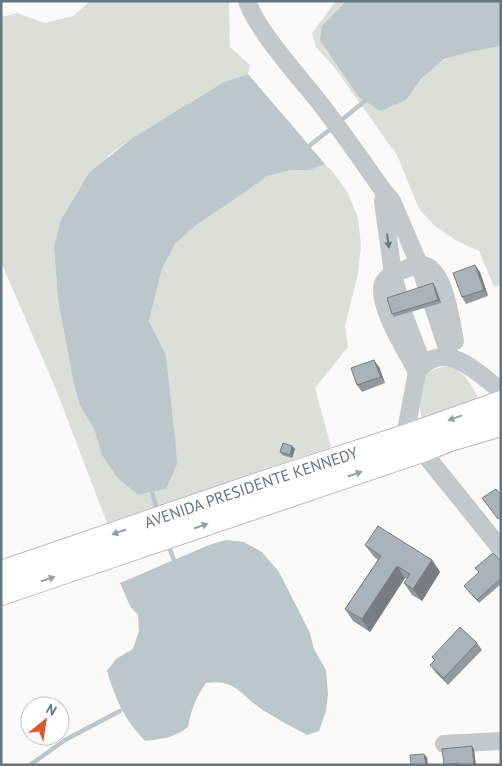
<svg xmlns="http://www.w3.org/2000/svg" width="502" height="766" viewBox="0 0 502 766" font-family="'PT Sans',sans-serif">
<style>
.green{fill:#dadfd7}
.water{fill:#bbc7cb}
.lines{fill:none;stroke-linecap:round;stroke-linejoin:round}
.stream{stroke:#bbc7cb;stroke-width:4.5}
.major-casing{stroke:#b5babe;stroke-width:24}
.minor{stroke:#c3c8cc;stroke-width:18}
.major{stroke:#fff;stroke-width:22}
.wall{fill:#929a9f}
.shaded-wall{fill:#777d82}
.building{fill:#aab3b9;stroke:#777d82}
.oneway{fill:#6a7a87}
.oneway2{fill:#939fa8}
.labels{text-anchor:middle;stroke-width:5;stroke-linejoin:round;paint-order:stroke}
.street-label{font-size:16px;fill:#657683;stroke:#fff}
</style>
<rect width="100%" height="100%" fill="#fafaf8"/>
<g class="green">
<polygon points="90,1 229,1 230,47 250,65 248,74 224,82 131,139 109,155 54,247 58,300 73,380 80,406 94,429 102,455 138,495 166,489 175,437 166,355 149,321 162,269 175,244 195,226 268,176 291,170 310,170 325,164 332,171 348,193 358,218 361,245 358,274 345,326 348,347 315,388 331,447 107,523 57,392 1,262 1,17 17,13 45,23 73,16"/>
<path d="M336,1H346L337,10L327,51L335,60L406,100C417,85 428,69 444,60C457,52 485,49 501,46V285L494,287L479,251L457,241L435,226L419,209L397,155L334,67L316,47L312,33Z"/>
<path d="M452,366C466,375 472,385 479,400L422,419C416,389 416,368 452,366Z"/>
</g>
<g class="water">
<polygon points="346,1 501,1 501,46 469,52 444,59 422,78 406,100 380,111 358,96 320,40 322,26"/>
<polygon points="248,74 325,164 310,170 291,170 268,176 195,226 175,244 162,269 149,321 166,355 175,437 177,464 166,489 138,495 117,477 102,455 94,429 80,406 73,380 58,300 54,247 61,220 89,173 131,139 178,110 224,82"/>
<path d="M226,540L244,542L262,552L279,572L310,633L314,649L326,670L328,694L326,711L319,731L307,735C292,727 277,719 263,710C241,696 236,678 206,683C196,697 191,710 188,727C174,738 162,739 145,741C125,721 115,698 107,671L116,659L133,649L139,631L138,615L130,606L120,583L209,545Z"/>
</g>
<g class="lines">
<g class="stream">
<polyline points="339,122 365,101"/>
<polyline points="309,146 333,127"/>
<polyline points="152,492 157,510"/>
<polyline points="168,545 174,560"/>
<polyline points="30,765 65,740 120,711"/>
</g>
<g class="major-casing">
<g id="major">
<path id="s1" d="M1,572L261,483L405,436L501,402"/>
<polyline points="1,594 422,451 450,440 501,425"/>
</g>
</g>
<g class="minor">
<path d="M247,1C257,30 295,72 315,97C340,128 362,161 385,193L392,201L419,264L450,357"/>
<polyline points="385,193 383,202 393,274 402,310 420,357"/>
<path d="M417,372C406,350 381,313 382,288C383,278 392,274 400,271C407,269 415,264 422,265C445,267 451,322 455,341"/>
<path d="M405,436L417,372C444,337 477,372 501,391"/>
<polyline points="422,451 501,549"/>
<polyline points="444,744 501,741"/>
</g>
<use href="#major" class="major"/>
</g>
<g class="wall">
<polygon points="480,272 488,296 466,304 462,297"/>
<polygon points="435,286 441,303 394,317 392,314"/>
<polygon points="379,367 385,383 362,392 357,385"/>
<polygon points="292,446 295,449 292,458 282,455 280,452"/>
<polygon points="365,545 432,560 440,572 422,601 412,595 404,583 407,579 405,578 370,632 353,621 345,609 378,560 374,557"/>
<polygon points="501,561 501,584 479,603 464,586 479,573 475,568"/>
<polygon points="477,643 482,650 448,685 435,672 430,665 435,661 432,657"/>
</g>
<g class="shaded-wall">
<polygon points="475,265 480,272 488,296 484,290"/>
<polygon points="433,283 435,286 441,303 438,300"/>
<polygon points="374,360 379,367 385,383 381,377"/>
<polygon points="292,446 295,449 292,458 290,455"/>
<polygon points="432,560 440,572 422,601 413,589"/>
<polygon points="397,566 405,578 370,632 362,619"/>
<polygon points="472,746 474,749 476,765 474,765"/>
<polygon points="424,754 427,757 428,765 426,765"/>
</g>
<g class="building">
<polygon points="475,265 484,290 462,297 453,273"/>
<polygon points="433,283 438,300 392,314 387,298"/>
<polygon points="374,360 381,377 357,385 351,368"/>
<polygon points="283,443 292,446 290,455 280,452"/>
<polygon points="496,489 501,495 501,517 498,519 482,498"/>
<polygon points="378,526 432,560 413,589 404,583 410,574 397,566 362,619 345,609 381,556 365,545"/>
<polygon points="493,553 501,561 501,578 477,600 464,586 479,572 475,568"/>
<polygon points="460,627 477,643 444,678 430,665 435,660 432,657"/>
<polygon points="472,746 474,765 458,765 458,763 444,765 442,749"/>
<polygon points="424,754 426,765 411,765 410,755"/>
</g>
<defs><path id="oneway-solid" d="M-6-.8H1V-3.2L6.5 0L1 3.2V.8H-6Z" transform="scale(1.25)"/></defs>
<use class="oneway" href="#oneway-solid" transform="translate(388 241) rotate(82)"/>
<g class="oneway2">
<use href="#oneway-solid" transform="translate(455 418) rotate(160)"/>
<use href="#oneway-solid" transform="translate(355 474) rotate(-19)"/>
<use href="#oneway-solid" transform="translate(201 526) rotate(-19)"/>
<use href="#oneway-solid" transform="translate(119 532) rotate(161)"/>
<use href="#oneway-solid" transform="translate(48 579) rotate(-18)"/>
</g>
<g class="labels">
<g class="street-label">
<text dy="6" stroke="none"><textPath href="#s1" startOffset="264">AVENIDA PRESIDENTE KENNEDY</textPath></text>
</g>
</g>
<rect width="502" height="766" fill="none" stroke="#657683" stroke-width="5"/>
<g transform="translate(45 721) rotate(30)"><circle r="24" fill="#ffffff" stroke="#c1c8cd"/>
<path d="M0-4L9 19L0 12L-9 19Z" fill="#e4572e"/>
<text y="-8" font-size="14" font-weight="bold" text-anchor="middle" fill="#657683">N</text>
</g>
</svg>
